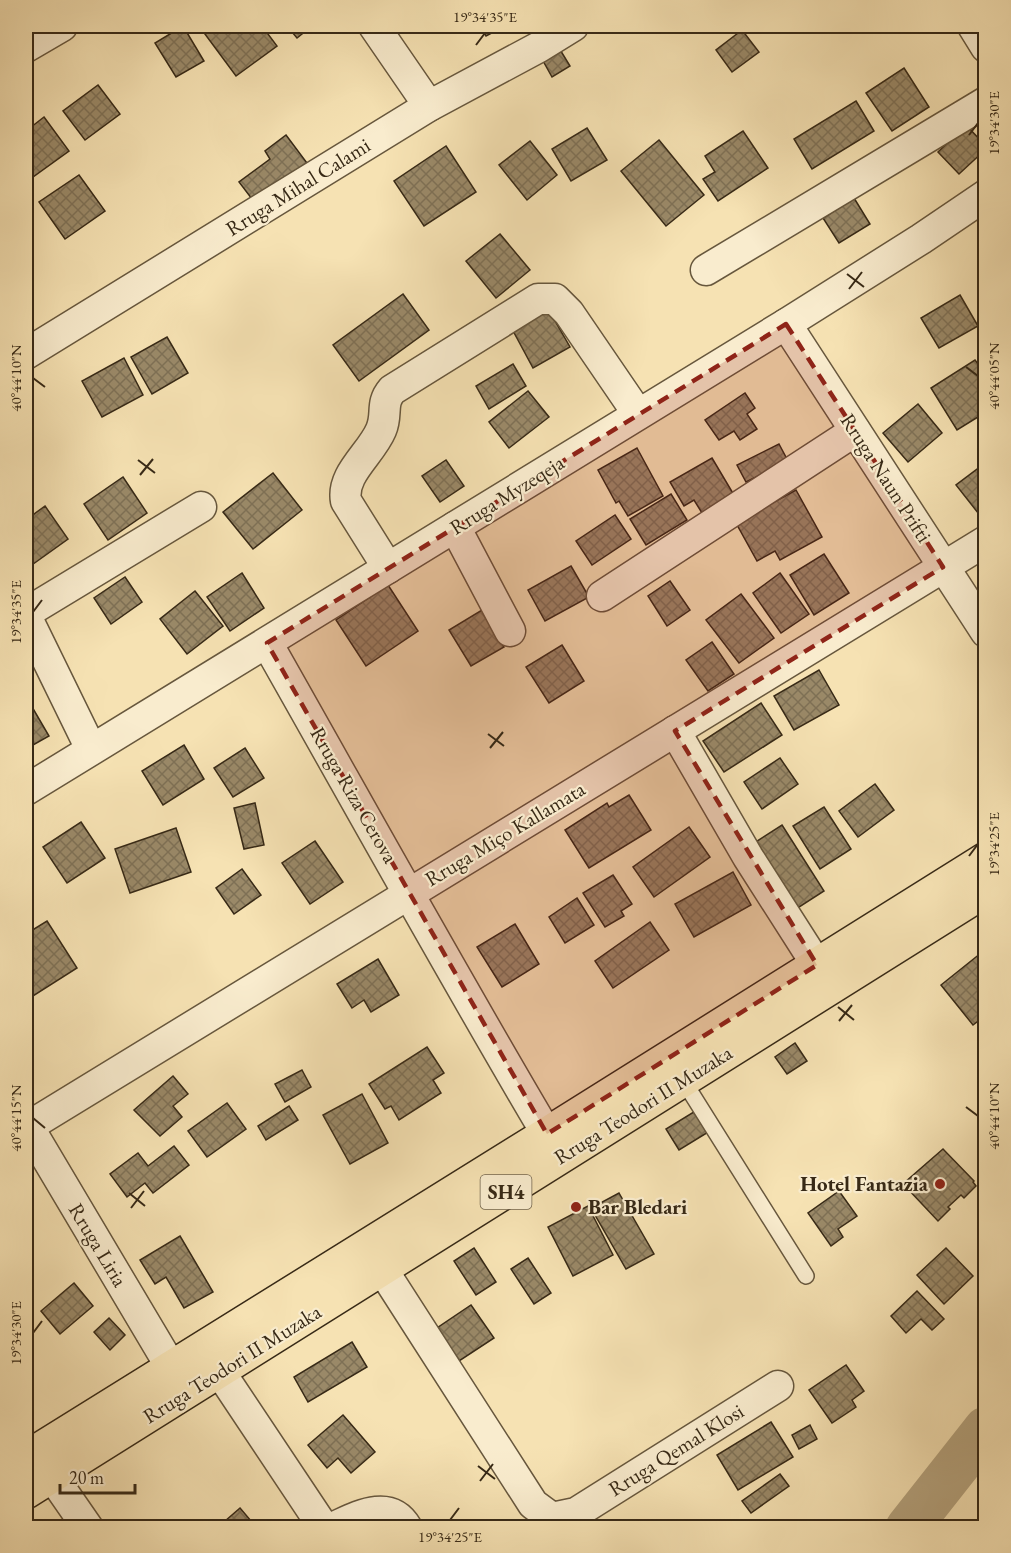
<svg xmlns="http://www.w3.org/2000/svg" width="1011" height="1553" viewBox="0 0 1011 1553" font-family="'EB Garamond',serif">
<style>
.lines{fill:none;stroke-linecap:round;stroke-linejoin:round}
.river{stroke:#b5a37e;stroke-width:45}
.building{fill:url(#building-cross-hatch);stroke:#372916;stroke-width:1.5}
.service-casing{stroke:#67573d;stroke-width:18}
.minor-casing{stroke:#67573d;stroke-width:33}
.primary-casing{stroke:#372916;stroke-width:36}
.service{stroke:#f9ecce;stroke-width:15}
.minor{stroke:#f9ecce;stroke-width:30}
.primary{stroke:#f6e2b3;stroke-width:33}
.marked{fill:#8f2418;fill-opacity:0.2;stroke:#8f2418;stroke-width:4.5;stroke-dasharray:12 8;stroke-linejoin:round}
.ticks{fill:none;stroke:#372916;stroke-width:2}
.poi-dot{fill:#8f2418;stroke:#f9ecce;stroke-width:2}
.labels{text-anchor:middle;stroke-width:4.5;stroke-linejoin:round;paint-order:stroke}
.shield{fill:#f9ecce;stroke:#71644d;stroke-width:1.5}
.shield-label{font-size:20px;font-weight:bold;fill:#372916}
.street-label{font-size:21px;fill:#372916;stroke:#f9ecce}
.poi-label{font-size:21px;font-weight:bold;fill:#372916;stroke:#f9ecce;text-anchor:end}
.neatline{fill:none;stroke:#372916;stroke-width:2}
.ticks-label{font-size:15px;text-anchor:middle;fill:#372916}
</style>
<defs>
<pattern id="building-cross-hatch" width="8" height="8" patternUnits="userSpaceOnUse" patternTransform="scale(1.5)"><rect width="8" height="8" fill="#9a8968"/><path d="M0 0l8 8M0 8l8-8" fill="none" stroke="#7e7055"/></pattern>
</defs>
<rect width="100%" height="100%" fill="#f6e2b3"/>
<filter id="stains"><feTurbulence type="fractalNoise" baseFrequency=".00333" numOctaves="4"/><feColorMatrix values="0 0 0 0 .2 0 0 0 0 .09 0 0 0 0 .02 0 0 0 .5 -.17"/></filter>
<radialGradient id="worn" r=".72"><stop offset=".6" stop-color="#630" stop-opacity="0"/><stop offset="1" stop-color="#630" stop-opacity=".3"/></radialGradient>
<g class="lines">
<polyline class="river" points="908,1528 986,1429"/>
</g>
<g class="building">
<polygon points="183,26 204,61 176,77 155,43"/>
<polygon points="199,26 224,26 226,28 230,26 262,26 277,46 236,76"/>
<polygon points="287,26 312,26 297,38"/>
<polygon points="480,26 505,26 486,36"/>
<polygon points="742,30 759,52 732,72 716,50"/>
<polygon points="559,48 570,66 552,77 542,59"/>
<polygon points="904,68 929,107 892,131 866,93"/>
<polygon points="98,85 120,114 85,140 63,111"/>
<polygon points="856,101 874,131 812,169 794,139"/>
<polygon points="44,117 69,151 26,182 26,131"/>
<polygon points="966,125 986,146 986,149 959,174 938,152"/>
<polygon points="587,128 607,160 571,181 552,149"/>
<polygon points="743,131 768,168 718,201 703,179 715,172 705,156"/>
<polygon points="286,135 307,163 255,203 239,182 270,159 265,151"/>
<polygon points="659,140 704,195 666,226 621,171"/>
<polygon points="530,141 557,175 527,200 499,165"/>
<polygon points="446,146 476,192 424,226 394,181"/>
<polygon points="79,175 105,211 65,239 39,202"/>
<polygon points="854,198 870,224 839,243 823,218"/>
<polygon points="500,234 530,270 496,298 466,261"/>
<polygon points="403,294 429,330 359,381 333,345"/>
<polygon points="960,295 978,326 939,348 921,318"/>
<polygon points="547,307 570,347 533,368 511,327"/>
<polygon points="167,337 188,373 152,394 131,357"/>
<polygon points="124,358 143,395 102,417 82,381"/>
<polygon points="975,360 986,375 986,412 957,430 931,388"/>
<polygon points="513,364 526,386 489,409 476,386"/>
<polygon points="528,391 549,417 509,448 489,422"/>
<polygon points="745,393 755,408 747,414 757,429 740,440 734,431 719,440 705,420"/>
<polygon points="918,404 942,433 908,462 883,433"/>
<polygon points="779,444 788,461 746,482 737,465"/>
<polygon points="637,448 663,496 628,516 619,501 616,503 598,470"/>
<polygon points="986,453 986,523 956,485 985,463 980,456"/>
<polygon points="712,458 734,495 702,513 694,500 684,506 670,482"/>
<polygon points="446,460 464,486 440,502 422,476"/>
<polygon points="273,473 302,510 253,549 223,512"/>
<polygon points="123,477 147,513 108,540 84,504"/>
<polygon points="796,490 822,537 780,560 775,551 757,561 736,523"/>
<polygon points="671,494 687,520 646,545 630,519"/>
<polygon points="45,506 68,539 29,567 26,562 26,520"/>
<polygon points="615,515 631,539 592,565 576,541"/>
<polygon points="824,554 849,593 814,615 790,575"/>
<polygon points="571,566 589,597 545,621 528,590"/>
<polygon points="242,573 264,608 230,631 207,597"/>
<polygon points="780,573 809,614 781,633 753,593"/>
<polygon points="125,577 142,602 111,624 94,598"/>
<polygon points="670,581 690,610 667,626 648,596"/>
<polygon points="388,585 418,631 366,666 336,620"/>
<polygon points="195,591 223,626 187,654 160,619"/>
<polygon points="741,594 774,638 739,663 706,620"/>
<polygon points="482,610 504,647 471,666 449,630"/>
<polygon points="712,642 734,674 708,691 686,660"/>
<polygon points="562,645 584,681 549,703 526,667"/>
<polygon points="819,670 839,705 794,730 774,696"/>
<polygon points="28,700 49,736 26,749 26,702"/>
<polygon points="761,703 782,735 724,772 703,741"/>
<polygon points="184,745 204,779 163,805 142,771"/>
<polygon points="245,748 264,778 233,797 214,768"/>
<polygon points="780,758 798,784 762,809 744,782"/>
<polygon points="875,784 894,810 858,837 839,811"/>
<polygon points="629,795 651,830 589,868 565,830 607,803 609,807"/>
<polygon points="255,803 264,845 244,849 234,808"/>
<polygon points="824,807 851,849 820,869 793,826"/>
<polygon points="81,822 105,858 67,883 43,847"/>
<polygon points="782,825 824,891 793,911 751,845"/>
<polygon points="689,827 710,857 654,897 633,867"/>
<polygon points="176,828 191,872 130,893 115,849"/>
<polygon points="315,841 343,882 310,904 282,863"/>
<polygon points="242,869 261,895 234,914 216,888"/>
<polygon points="733,872 751,905 694,937 675,904"/>
<polygon points="613,875 632,904 621,911 624,916 605,927 583,893"/>
<polygon points="26,894 31,903 26,906"/>
<polygon points="577,898 594,925 565,943 549,917"/>
<polygon points="47,921 77,968 33,996 26,984 26,934"/>
<polygon points="650,922 669,950 613,988 595,961"/>
<polygon points="515,924 539,964 502,987 477,947"/>
<polygon points="986,949 986,1015 973,1025 941,985"/>
<polygon points="378,959 399,995 371,1012 364,1000 352,1008 337,984"/>
<polygon points="795,1043 807,1061 787,1074 775,1057"/>
<polygon points="427,1047 444,1073 433,1080 441,1093 399,1120 391,1106 385,1109 369,1084"/>
<polygon points="302,1070 311,1087 285,1102 275,1084"/>
<polygon points="173,1076 188,1094 173,1106 182,1117 160,1136 134,1110"/>
<polygon points="362,1094 388,1143 350,1164 323,1115"/>
<polygon points="227,1103 246,1129 207,1157 188,1131"/>
<polygon points="289,1106 298,1120 266,1140 258,1126"/>
<polygon points="697,1110 710,1131 679,1150 666,1129"/>
<polygon points="174,1146 189,1165 153,1193 145,1183 127,1197 110,1174 138,1153 148,1166"/>
<polygon points="943,1149 974,1181 973,1182 976,1186 964,1198 961,1195 948,1207 950,1209 938,1221 906,1187 907,1186 904,1183"/>
<polygon points="839,1191 857,1216 838,1229 843,1237 831,1246 808,1213"/>
<polygon points="619,1193 654,1254 626,1269 591,1208"/>
<polygon points="588,1206 613,1255 573,1276 548,1227"/>
<polygon points="180,1236 213,1292 184,1308 166,1277 155,1284 140,1260"/>
<polygon points="474,1248 496,1282 476,1295 454,1261"/>
<polygon points="946,1248 973,1276 944,1304 917,1275"/>
<polygon points="528,1258 551,1293 534,1304 511,1269"/>
<polygon points="74,1283 93,1306 60,1334 41,1311"/>
<polygon points="917,1291 944,1319 932,1330 921,1319 906,1333 891,1316"/>
<polygon points="471,1305 494,1338 456,1363 434,1330"/>
<polygon points="109,1318 125,1335 110,1350 94,1332"/>
<polygon points="352,1342 367,1367 308,1402 294,1377"/>
<polygon points="846,1365 864,1391 852,1400 856,1407 832,1423 809,1390"/>
<polygon points="343,1415 375,1452 351,1473 338,1458 327,1468 308,1445"/>
<polygon points="771,1422 793,1457 738,1490 717,1455"/>
<polygon points="810,1425 817,1439 799,1449 792,1435"/>
<polygon points="780,1474 789,1486 751,1513 742,1501"/>
<polygon points="240,1508 257,1528 217,1528"/>
</g>
<g class="lines">
<g class="service-casing">
<polyline id="service" points="683,1080 806,1276"/>
</g>
<g class="minor-casing">
<g id="minor">
<polyline points="374,26 429,106"/>
<polyline points="973,26 986,47"/>
<polyline points="26,47 62,26"/>
<polyline points="706,270 986,102"/>
<polyline points="786,324 986,632"/>
<polyline points="26,354 429,106 539,47 573,26"/>
<polyline points="455,527 510,631"/>
<path d="M388,568L346,501C341,474 371,454 381,430C388,414 380,404 392,390L538,299H555L569,313L638,414"/>
<polyline points="602,596 855,431"/>
<polyline points="26,613 201,507"/>
<polyline points="26,616 91,749"/>
<path d="M267,643C360,807 451,972 547,1134"/>
<polyline points="675,731 748,857 817,965"/>
<polyline points="26,790 786,324 921,239 986,195"/>
<polyline points="26,1123 171,1367"/>
<polyline points="26,1128 986,541"/>
<polyline points="382,1269 533,1504 552,1518 576,1513 778,1386"/>
<polyline points="220,1372 324,1528"/>
<polyline points="52,1476 88,1528"/>
<path d="M332,1528C355,1518 389,1497 407,1528"/>
</g>
</g>
<g class="primary-casing">
<g id="primary">
<polyline points="26,1458 547,1134 986,859"/>
<polyline points="26,1492 986,890"/>
</g>
</g>
<use href="#service" class="service"/>
<use href="#minor" class="minor"/>
<use href="#primary" class="primary"/>
</g>
<path class="marked" d="M786,324L943,567L675,731L817,965L547,1134L267,643Z"/>
<path class="ticks" d="M476,45L485,33M969,135L978,123M847,274L864,287M849,289L862,272M966,367L978,376M33,378L45,387M138,460L155,473M140,475L153,459M33,612L42,600M488,734L504,746M490,748L503,732M969,856L978,844M838,1007L854,1020M839,1021L852,1005M966,1107L978,1116M33,1118L45,1128M129,1193L145,1206M131,1208L144,1191M33,1333L42,1321M478,1466L495,1479M480,1481L493,1464M450,1520L459,1508"/>
<g class="poi-dot">
<circle cx="940" cy="1184" r="6"/>
<circle cx="576" cy="1207" r="6"/>
</g>
<g class="labels">
<rect class="shield" x="480.5" y="1175" width="51" height="34" rx="4.5"/>
<g class="shield-label">
<text x="506" y="1199">SH4</text>
</g>
<g class="street-label">
<text transform="translate(298 187) rotate(-32)" y="7">Rruga Mihal Calami</text>
<text transform="translate(886 478) rotate(57)" y="7">Rruga Naun Prifti</text>
<text transform="translate(507 495) rotate(-32)" y="7">Rruga Myzeqeja</text>
<text transform="translate(354 795) rotate(60)" y="7">Rruga Riza Cerova</text>
<text transform="translate(505 834) rotate(-31)" y="7">Rruga Miço Kallamata</text>
<text transform="translate(643 1105) rotate(-32)" y="7">Rruga Teodori II Muzaka</text>
<text transform="translate(98 1245) rotate(59)" y="7">Rruga Liria</text>
<text transform="translate(232 1364) rotate(-32)" y="7">Rruga Teodori II Muzaka</text>
<text transform="translate(676 1450) rotate(-32)" y="7">Rruga Qemal Klosi</text>
</g>
<g class="poi-label">
<text x="928" y="1191">Hotel Fantazia</text>
<text x="588" y="1214" text-anchor="start">Bar Bledari</text>
</g>
</g>
<rect width="1011" height="1553" fill="none" stroke="#f6e2b3" stroke-width="66"/>
<path d="M60 1484v9h75v-9" fill="none" stroke="#372916" stroke-width="3"/>
<text x="69" y="1484" font-size="18" fill="#372916" stroke="#f9ecce" stroke-width="4.5" paint-order="stroke">20 m</text>
<rect x="33" y="33" width="945" height="1487" class="neatline"/>
<g class="ticks-label">
<text x="485" y="22">19°34'35"E</text>
<text transform="translate(994 123) rotate(-90)" y="5">19°34'30"E</text>
<text transform="translate(994 376) rotate(-90)" y="5">40°44'05"N</text>
<text transform="translate(16 378) rotate(-90)" y="5">40°44'10"N</text>
<text transform="translate(16 612) rotate(-90)" y="5">19°34'35"E</text>
<text transform="translate(994 844) rotate(-90)" y="5">19°34'25"E</text>
<text transform="translate(994 1116) rotate(-90)" y="5">40°44'10"N</text>
<text transform="translate(16 1118) rotate(-90)" y="5">40°44'15"N</text>
<text transform="translate(16 1333) rotate(-90)" y="5">19°34'30"E</text>
<text x="450" y="1542">19°34'25"E</text>
</g>
<rect width="100%" height="100%" filter="url(#stains)"/>
<rect width="100%" height="100%" fill="url(#worn)"/>
</svg>
